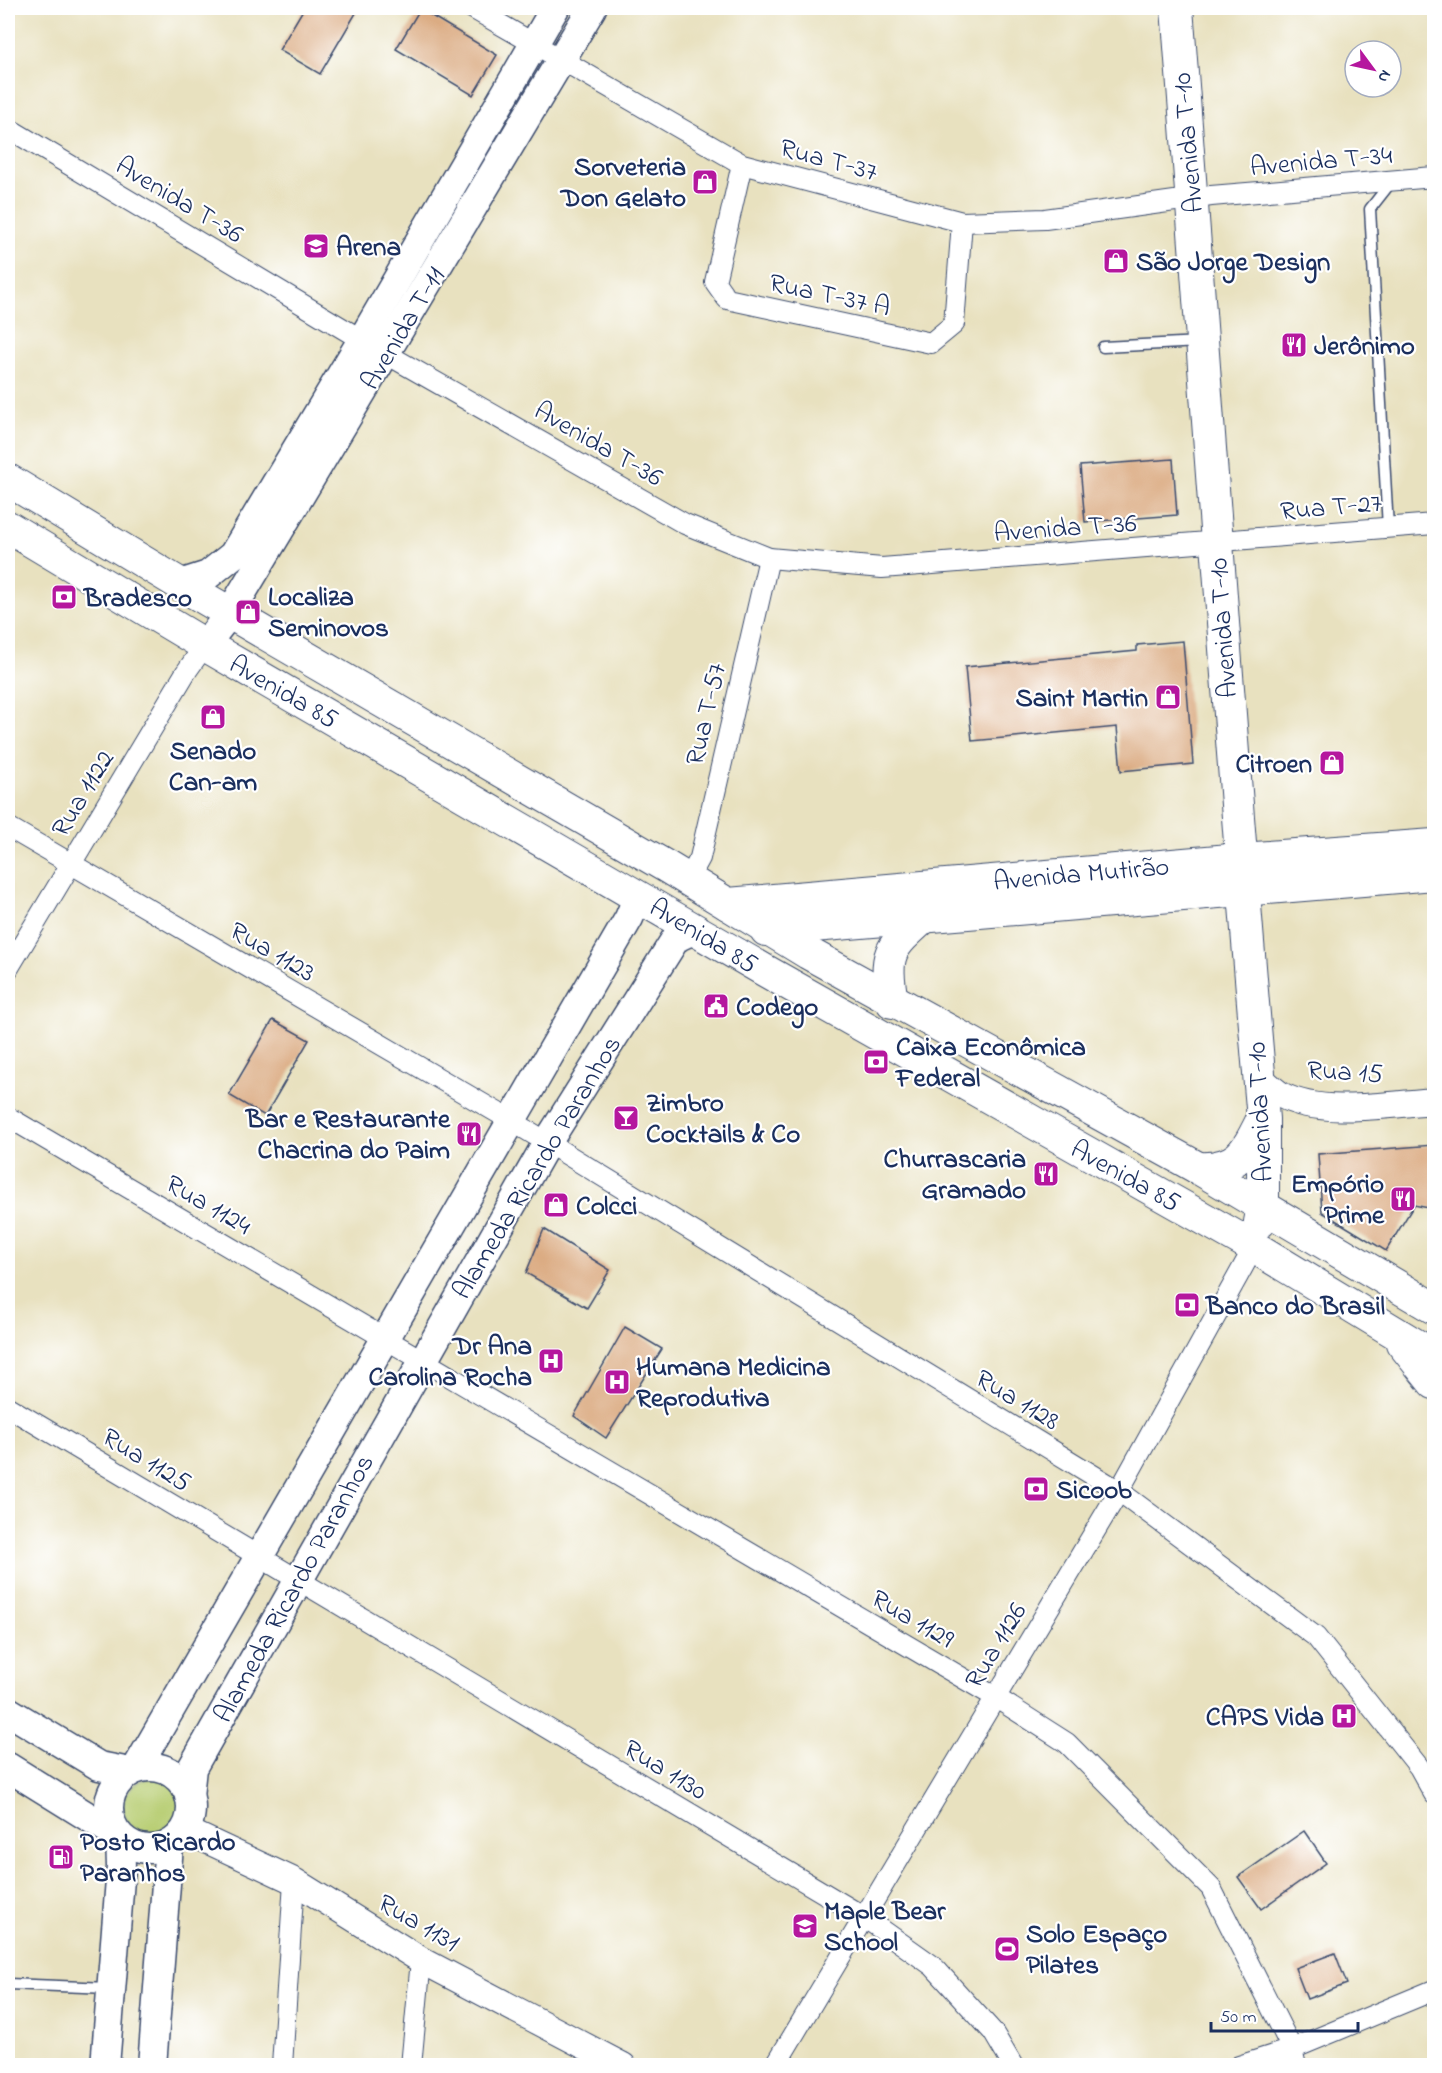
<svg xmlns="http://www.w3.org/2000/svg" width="1442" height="2073" viewBox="0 0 1442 2073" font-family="'Indie Flower',sans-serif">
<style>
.green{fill:#b6cc70;stroke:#687e67;stroke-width:1.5}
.building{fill:#dbac83}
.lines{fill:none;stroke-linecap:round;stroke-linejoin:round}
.service-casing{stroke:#3a4a6d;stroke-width:13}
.minor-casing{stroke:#3a4a6d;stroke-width:22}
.tertiary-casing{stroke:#3a4a6d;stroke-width:28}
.secondary-casing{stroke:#3a4a6d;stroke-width:31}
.primary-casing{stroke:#3a4a6d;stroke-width:34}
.service{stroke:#fff;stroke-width:10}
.minor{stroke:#fff;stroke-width:20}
.tertiary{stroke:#fff;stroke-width:26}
.secondary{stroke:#fff;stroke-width:28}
.primary{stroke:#fff;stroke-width:32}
.labels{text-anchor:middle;stroke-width:4.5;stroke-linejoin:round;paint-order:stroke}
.street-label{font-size:27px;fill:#1b2f5e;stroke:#fff}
.poi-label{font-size:27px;font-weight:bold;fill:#1b2f5e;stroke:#fff;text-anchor:start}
</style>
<rect width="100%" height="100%" fill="#fff"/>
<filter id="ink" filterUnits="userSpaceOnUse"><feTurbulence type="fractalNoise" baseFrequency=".0167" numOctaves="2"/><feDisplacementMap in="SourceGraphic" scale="12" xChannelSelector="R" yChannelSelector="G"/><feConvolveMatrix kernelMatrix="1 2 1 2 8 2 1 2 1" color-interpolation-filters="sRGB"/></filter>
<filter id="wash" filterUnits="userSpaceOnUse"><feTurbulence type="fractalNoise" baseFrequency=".008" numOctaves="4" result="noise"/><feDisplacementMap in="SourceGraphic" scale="24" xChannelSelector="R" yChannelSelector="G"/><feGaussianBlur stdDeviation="1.35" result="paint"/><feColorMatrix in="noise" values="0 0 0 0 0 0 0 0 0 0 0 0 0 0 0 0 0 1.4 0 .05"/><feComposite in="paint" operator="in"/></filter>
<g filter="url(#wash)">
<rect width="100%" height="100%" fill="#e8e1bf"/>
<circle class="green" cx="152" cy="1807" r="29"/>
<g id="blocks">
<g class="building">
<polygon points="304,8 359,8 320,74 279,50"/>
<polygon points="420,9 497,55 473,95 396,49"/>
<polygon points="1173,459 1177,515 1085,522 1080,466"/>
<polygon points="1183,641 1193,764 1121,771 1117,727 972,741 965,667 1137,651 1137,645"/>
<polygon points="273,1020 309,1040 265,1116 229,1095"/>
<polygon points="1434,1145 1434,1209 1414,1205 1386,1251 1322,1212 1318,1154"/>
<polygon points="544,1229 610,1270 587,1308 526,1273"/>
<polygon points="625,1327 662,1349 606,1438 574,1416"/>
<polygon points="1304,1831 1326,1863 1261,1909 1238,1877"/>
<polygon points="1335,1953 1347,1984 1307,1999 1295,1968"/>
</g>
</g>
</g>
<g filter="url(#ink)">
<use href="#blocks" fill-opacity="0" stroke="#3a4a6d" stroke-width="1.5"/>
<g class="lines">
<g class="service-casing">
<g id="service">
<polyline points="1103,347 1200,342"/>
<polyline points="1388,528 1370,209 1392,181"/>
<polyline points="8,1984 109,1988"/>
</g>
</g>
<g class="minor-casing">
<g id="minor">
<polyline points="472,8 742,164 962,222 1045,219 1211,196 1434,177"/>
<polyline points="8,128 362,340 685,524 769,558 882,568 1434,524"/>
<polyline points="742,164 715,282 727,299 931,343 954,324 962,222"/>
<polyline points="8,827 512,1121 1119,1491 1316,1637 1419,1767 1434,1794"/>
<polyline points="688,880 700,858 769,558"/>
<polyline points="8,969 186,672 205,645"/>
<polyline points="8,1117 995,1697 1067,1743 1211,1888 1292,2049 1296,2066"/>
<polyline points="8,1407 864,1917 933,1966 993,2032 1013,2066"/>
<polyline points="282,2066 294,1881"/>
<polyline points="411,2066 421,1960"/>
<polyline points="775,2066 1119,1491 1254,1247"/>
<polyline points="1239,2066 1292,2049 1434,1990"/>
</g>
</g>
<g class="tertiary-casing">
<g id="tertiary">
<path d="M1259,1077C1266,1083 1273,1090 1281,1095C1322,1117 1390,1104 1434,1101"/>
<polyline points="185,1830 294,1881 421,1960 623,2066"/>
</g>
</g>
<g class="secondary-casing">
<g id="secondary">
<polyline points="180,584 208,575 233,555 362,340 555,8"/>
<polyline points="205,645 230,613 592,8"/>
<polyline points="8,1711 99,1766 130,1772"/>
<polyline points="8,1767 119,1836"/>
<circle cx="150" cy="1808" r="41"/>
<polyline points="136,1769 629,918 634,906 634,893"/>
<polyline points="189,1796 192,1768 547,1143 676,938 695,929"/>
<polyline points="105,2066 121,1867 120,1837"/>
<polyline points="152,2066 169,1845"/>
</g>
</g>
<g class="primary-casing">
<g id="primary">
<path d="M1177,8C1206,378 1230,749 1263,1119V1207L1260,1222"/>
<polyline points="8,480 180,584 667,867 808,953 1198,1168 1434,1308"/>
<polyline points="8,527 205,645 764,970 1254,1247 1434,1356"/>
<polyline points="728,904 1241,859 1434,845"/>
<polyline points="766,930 1434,874"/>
<path d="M892,1002C884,953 888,949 924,917"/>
<path d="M1198,1168C1238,1170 1246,1152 1262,1120"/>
<polyline points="1402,1343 1434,1383"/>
</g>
</g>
<use href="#service" class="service"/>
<use href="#minor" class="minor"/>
<use href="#tertiary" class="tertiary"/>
<use href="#secondary" class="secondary"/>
<use href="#primary" class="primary"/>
</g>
</g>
<defs>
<g id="shop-square" transform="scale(1.35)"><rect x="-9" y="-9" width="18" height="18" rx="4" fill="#b5179e" stroke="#fff"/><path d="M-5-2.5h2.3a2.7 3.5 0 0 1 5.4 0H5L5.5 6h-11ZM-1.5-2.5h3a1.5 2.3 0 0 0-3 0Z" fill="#fff"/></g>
<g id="school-square" transform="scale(1.35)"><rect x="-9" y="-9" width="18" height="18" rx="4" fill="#b5179e" stroke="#fff"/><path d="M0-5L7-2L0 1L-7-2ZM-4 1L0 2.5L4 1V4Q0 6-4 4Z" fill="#fff"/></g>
<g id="restaurant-square" transform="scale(1.35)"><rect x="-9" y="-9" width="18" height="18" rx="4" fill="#b5179e" stroke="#fff"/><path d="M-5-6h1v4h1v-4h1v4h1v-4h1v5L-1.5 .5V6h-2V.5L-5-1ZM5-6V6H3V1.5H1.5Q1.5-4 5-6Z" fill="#fff"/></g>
<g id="bank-square" transform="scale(1.35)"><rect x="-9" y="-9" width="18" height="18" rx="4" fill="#b5179e" stroke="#fff"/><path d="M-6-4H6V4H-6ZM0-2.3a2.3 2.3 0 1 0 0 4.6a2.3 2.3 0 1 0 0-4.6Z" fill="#fff"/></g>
<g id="civic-square" transform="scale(1.35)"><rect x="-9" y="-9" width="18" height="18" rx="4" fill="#b5179e" stroke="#fff"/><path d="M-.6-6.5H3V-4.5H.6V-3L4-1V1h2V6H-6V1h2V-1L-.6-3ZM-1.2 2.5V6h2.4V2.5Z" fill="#fff"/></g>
<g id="bar-square" transform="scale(1.35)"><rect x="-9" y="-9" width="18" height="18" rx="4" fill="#b5179e" stroke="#fff"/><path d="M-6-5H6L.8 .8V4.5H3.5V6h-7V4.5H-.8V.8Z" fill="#fff"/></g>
<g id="hospital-square" transform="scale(1.35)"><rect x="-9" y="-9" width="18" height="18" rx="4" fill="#b5179e" stroke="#fff"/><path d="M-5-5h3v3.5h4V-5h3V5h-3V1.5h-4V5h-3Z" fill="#fff"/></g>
<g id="fuel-square" transform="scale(1.35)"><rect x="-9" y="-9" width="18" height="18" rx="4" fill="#b5179e" stroke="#fff"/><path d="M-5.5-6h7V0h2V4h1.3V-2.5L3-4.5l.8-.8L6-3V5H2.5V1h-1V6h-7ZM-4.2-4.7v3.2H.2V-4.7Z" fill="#fff"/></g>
<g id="stadium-square" transform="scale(1.35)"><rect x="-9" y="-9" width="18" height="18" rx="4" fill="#b5179e" stroke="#fff"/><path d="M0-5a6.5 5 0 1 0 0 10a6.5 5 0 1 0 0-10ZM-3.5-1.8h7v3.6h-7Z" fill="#fff"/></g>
</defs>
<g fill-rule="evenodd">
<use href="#shop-square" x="705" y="182"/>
<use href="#school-square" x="316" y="246"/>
<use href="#shop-square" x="1116" y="261"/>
<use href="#restaurant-square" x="1294" y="345"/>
<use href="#bank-square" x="64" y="597"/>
<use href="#shop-square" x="248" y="612"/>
<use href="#shop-square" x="1168" y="697"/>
<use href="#shop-square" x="213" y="717"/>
<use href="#shop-square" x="1332" y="763"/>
<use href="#civic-square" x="716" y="1006"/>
<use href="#bank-square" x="876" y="1062"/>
<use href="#bar-square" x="626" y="1118"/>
<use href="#restaurant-square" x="469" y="1134"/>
<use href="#restaurant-square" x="1046" y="1174"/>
<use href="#restaurant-square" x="1403" y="1199"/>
<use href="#shop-square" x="556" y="1205"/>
<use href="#bank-square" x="1187" y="1305"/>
<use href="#hospital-square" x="551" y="1361"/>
<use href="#hospital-square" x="617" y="1382"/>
<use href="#bank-square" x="1036" y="1489"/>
<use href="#hospital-square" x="1344" y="1716"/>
<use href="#fuel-square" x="61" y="1857"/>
<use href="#school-square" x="805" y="1926"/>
<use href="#stadium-square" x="1007" y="1949"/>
</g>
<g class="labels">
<g class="street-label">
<text transform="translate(1187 143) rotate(-95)" y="9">Avenida T-10</text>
<text transform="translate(829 159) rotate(15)" y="9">Rua T-37</text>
<text transform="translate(1321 160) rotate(-5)" y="9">Avenida T-34</text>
<text transform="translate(180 199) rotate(31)" y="9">Avenida T-36</text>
<text transform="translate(830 294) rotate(12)" y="9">Rua T-37 A</text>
<text transform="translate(402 328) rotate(-59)" y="9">Avenida T-11</text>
<text transform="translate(599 443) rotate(30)" y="9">Avenida T-36</text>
<text transform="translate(1331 506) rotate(-5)" y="9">Rua T-27</text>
<text transform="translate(1065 527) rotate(-4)" y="9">Avenida T-36</text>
<text transform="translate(1222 628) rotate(-94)" y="9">Avenida T-10</text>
<text transform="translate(284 691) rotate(30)" y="9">Avenida 85</text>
<text transform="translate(705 714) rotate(-77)" y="9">Rua T-57</text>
<text transform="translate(82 793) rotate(-59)" y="9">Rua 1122</text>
<text transform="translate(1081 873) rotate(-5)" y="9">Avenida Mutirão</text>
<text transform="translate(704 935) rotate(31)" y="9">Avenida 85</text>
<text transform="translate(273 951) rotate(30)" y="9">Rua 1123</text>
<text transform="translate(1345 1071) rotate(3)" y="9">Rua 15</text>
<text transform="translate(1259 1112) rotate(-93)" y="9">Avenida T-10</text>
<text transform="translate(536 1167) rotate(-59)" y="9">Alameda Ricardo Paranhos</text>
<text transform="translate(1126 1175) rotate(29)" y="9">Avenida 85</text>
<text transform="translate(209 1204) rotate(30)" y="9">Rua 1124</text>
<text transform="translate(1018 1399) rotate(31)" y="9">Rua 1128</text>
<text transform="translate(147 1459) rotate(31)" y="9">Rua 1125</text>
<text transform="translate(293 1588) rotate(-61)" y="9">Alameda Ricardo Paranhos</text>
<text transform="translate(913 1618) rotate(30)" y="9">Rua 1129</text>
<text transform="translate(995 1645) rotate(-59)" y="9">Rua 1126</text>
<text transform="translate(666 1769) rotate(31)" y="9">Rua 1130</text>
<text transform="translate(419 1922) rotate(30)" y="9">Rua 1131</text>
</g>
<g class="poi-label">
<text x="686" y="175" text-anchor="end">Sorveteria<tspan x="686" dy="31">Don Gelato</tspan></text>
<text x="336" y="255">Arena</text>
<text x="1136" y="270">São Jorge Design</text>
<text x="1314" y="354">Jerônimo</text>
<text x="268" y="605">Localiza<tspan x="268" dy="31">Seminovos</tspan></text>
<text x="84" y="606">Bradesco</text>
<text x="1148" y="706" text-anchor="end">Saint Martin</text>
<text x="213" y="759" text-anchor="middle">Senado<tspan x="213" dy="31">Can-am</tspan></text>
<text x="1312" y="772" text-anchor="end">Citroen</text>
<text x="736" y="1015">Codego</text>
<text x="896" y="1055">Caixa Econômica<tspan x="896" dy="31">Federal</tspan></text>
<text x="646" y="1111">Zimbro<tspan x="646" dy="31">Cocktails &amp; Co</tspan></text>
<text x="450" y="1127" text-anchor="end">Bar e Restaurante<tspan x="450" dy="31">Chacrina do Paim</tspan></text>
<text x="1026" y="1167" text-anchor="end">Churrascaria<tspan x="1026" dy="31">Gramado</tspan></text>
<text x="1384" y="1192" text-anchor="end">Empório<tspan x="1384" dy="31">Prime</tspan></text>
<text x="576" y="1214">Colcci</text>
<text x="1206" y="1314">Banco do Brasil</text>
<text x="532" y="1354" text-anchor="end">Dr Ana<tspan x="532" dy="31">Carolina Rocha</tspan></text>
<text x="636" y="1375">Humana Medicina<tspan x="636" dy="31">Reprodutiva</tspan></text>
<text x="1056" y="1498">Sicoob</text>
<text x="1324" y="1725" text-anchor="end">CAPS Vida</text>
<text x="80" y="1850">Posto Ricardo<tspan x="80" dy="31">Paranhos</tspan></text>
<text x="824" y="1919">Maple Bear<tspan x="824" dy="31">School</tspan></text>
<text x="1026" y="1942">Solo Espaço<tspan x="1026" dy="31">Pilates</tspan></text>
</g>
</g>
<rect width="1442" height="2073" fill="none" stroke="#fff" stroke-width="30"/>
<g transform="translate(1373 69) rotate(123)"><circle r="28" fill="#ffffff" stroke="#a4acbf" stroke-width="1.5"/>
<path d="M0-4.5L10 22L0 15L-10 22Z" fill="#b5179e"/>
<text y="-9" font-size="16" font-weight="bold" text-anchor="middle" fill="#1b2f5e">N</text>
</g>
<path d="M1211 2022v9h147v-9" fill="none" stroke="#1b2f5e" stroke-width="3"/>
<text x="1220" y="2022" font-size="18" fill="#1b2f5e" stroke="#ffffff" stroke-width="4.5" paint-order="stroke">50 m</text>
</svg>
